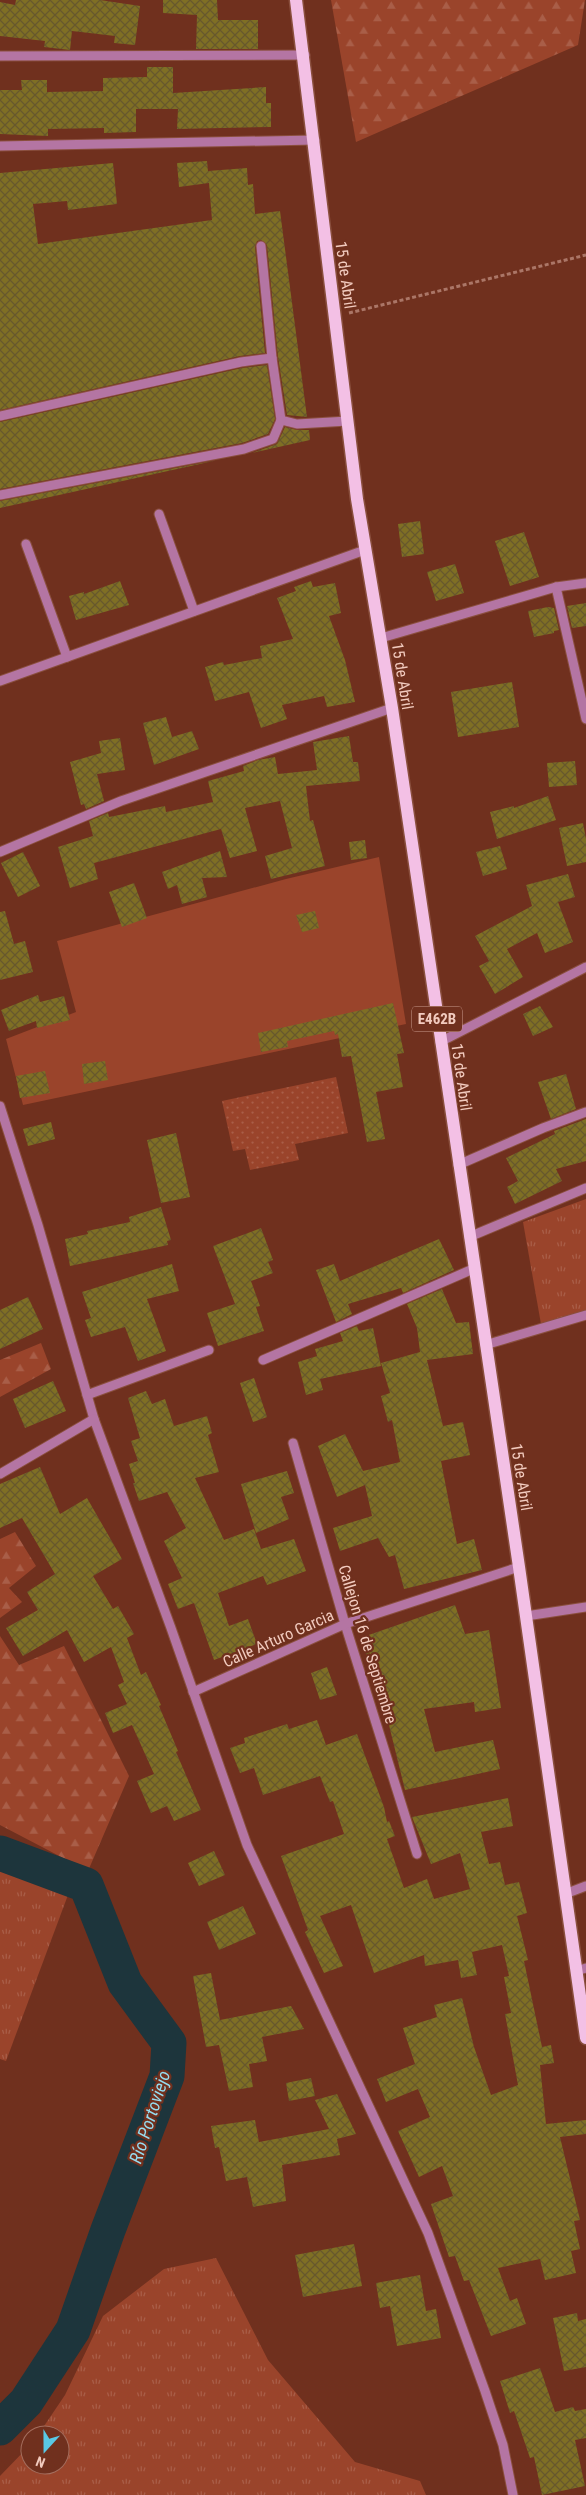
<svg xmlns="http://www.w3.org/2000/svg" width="586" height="2495" viewBox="0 0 586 2495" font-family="'Roboto Condensed',sans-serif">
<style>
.grass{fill:url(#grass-tufts)}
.forest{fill:url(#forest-firs)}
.park{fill:url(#park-dots)}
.garden{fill:#9a442b}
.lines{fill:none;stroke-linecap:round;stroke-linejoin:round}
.river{stroke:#1d353c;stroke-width:35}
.building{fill:url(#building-cross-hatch)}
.minor-casing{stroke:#8a4f3e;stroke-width:11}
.major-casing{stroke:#8a4f3e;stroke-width:15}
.path{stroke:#ab7667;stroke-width:3;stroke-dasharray:4 2.5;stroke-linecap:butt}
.minor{stroke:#b475a3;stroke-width:9}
.major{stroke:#f3c0e5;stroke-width:12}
.labels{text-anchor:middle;stroke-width:4.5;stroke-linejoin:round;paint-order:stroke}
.shield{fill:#70301e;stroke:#cb9c8f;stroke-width:1}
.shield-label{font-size:15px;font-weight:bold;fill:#f2cbbf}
.street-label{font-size:16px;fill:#f2cbbf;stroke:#70301e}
.water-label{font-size:18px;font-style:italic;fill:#95ddf0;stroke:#70301e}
</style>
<defs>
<pattern id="grass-tufts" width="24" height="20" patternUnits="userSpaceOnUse" patternTransform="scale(1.25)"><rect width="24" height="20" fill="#9a442b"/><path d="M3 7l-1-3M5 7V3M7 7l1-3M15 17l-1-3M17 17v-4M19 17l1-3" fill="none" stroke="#a95e48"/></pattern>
<pattern id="forest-firs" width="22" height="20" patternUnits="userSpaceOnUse" patternTransform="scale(1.25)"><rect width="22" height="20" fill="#9a442b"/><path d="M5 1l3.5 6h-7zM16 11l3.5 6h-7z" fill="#a95e48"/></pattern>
<pattern id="park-dots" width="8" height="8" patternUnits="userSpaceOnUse" patternTransform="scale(1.25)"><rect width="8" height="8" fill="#9a442b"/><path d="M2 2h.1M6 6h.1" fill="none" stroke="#a95e48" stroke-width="1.8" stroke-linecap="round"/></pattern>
<pattern id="building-cross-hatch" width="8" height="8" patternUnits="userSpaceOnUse" patternTransform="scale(1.25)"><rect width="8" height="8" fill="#7f6f24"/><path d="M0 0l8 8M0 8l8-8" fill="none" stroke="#67582d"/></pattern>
</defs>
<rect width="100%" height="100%" fill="#70301e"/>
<g class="grass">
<polygon points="586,1199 586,1316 541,1324 523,1222"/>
<polygon points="0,1865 68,1895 6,2061 0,2059"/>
<polygon points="216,2258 268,2360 355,2462 420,2481 426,2495 0,2495 0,2476 30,2445 30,2465 60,2465 60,2435 38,2435 65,2395 103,2316 164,2269"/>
</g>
<g class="forest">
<polygon points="331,0 585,0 578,45 356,142"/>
<polygon points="41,1343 51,1369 0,1397 0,1360"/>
<polygon points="15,1532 36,1566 9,1588 22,1602 0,1618 0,1539"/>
<polygon points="0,1636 19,1665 64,1646 129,1776 88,1871 0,1825"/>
</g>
<polygon class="park" points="336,1077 348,1133 295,1144 299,1160 250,1170 245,1149 233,1151 222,1101"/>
<polygon class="garden" points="379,857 406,1024 23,1105 6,1039 76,1012 57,941 286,879"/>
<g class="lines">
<polyline class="river" points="0,1853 86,1885 125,1983 169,2043 167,2076 108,2230 73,2330 26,2402 0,2428"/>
</g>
<g class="building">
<polygon points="16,0 100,0 140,6 135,45 114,43 115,36 72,31 70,50 44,47 45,41 0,36 0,2 15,5"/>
<polygon points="163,0 217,0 218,20 258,20 258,49 196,49 197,15 163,13"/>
<polygon points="147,67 173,67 173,93 266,87 266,103 271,103 271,127 177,129 178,109 136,109 136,132 104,133 104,128 48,129 48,136 0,134 0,90 22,90 21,80 47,80 47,92 103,91 103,78 147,77"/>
<polygon points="207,161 208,171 247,168 248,185 253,184 255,214 280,211 307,417 287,415 278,357 267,245 261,240 257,241 255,247 265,353 240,356 0,410 0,173 113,163 117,204 68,210 67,201 33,204 38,244 212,220 209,183 179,187 177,163"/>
<polygon points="267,365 275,419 268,434 242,443 0,489 0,422 242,368"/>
<polygon points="285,427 297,430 309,430 310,440 252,453 277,444"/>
<polygon points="218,460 0,508 0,501"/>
<polygon points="420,521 424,554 402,557 398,524"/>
<polygon points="524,532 539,577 510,586 495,541"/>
<polygon points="455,564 464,593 436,601 427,572"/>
<polygon points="120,581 129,605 76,620 69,596 84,592 84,594"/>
<polygon points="311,581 313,587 335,583 341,613 329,616 345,660 355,702 327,707 324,696 282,705 287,719 261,728 249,692 215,701 205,667 223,662 224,665 262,658 260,646 293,639 277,598 296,591 294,587"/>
<polygon points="586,603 586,626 572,628 567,606"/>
<polygon points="548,607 554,608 559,630 554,631 554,633 534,637 528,611"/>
<polygon points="512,682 519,727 458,737 451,692"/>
<polygon points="166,717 172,737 192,731 199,749 154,765 143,723"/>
<polygon points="349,736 353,762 358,762 360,781 306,786 310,821 313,820 325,866 271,879 265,856 292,848 280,801 245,808 257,851 230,858 221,829 94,863 98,879 70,888 58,847 93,836 89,821 108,813 109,817 165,806 166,812 213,802 208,781 244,771 243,766 258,760 275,757 278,774 317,770 313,742"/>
<polygon points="120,738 125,770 97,774 104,801 86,809 84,804 81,805 70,762 101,753 99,741"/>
<polygon points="575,761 577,785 549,787 547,763"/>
<polygon points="548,796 556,820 497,839 490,812 514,806 514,808"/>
<polygon points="583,823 586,839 586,862 567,866 559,828"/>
<polygon points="365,840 367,858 351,860 349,842"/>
<polygon points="500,846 507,869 483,876 476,852"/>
<polygon points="220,851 227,877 202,878 207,897 182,904 177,885 168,889 162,872"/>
<polygon points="23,852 40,886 18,897 1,863"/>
<polygon points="568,874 575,897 558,902 573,942 545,953 537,933 507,949 523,977 495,994 479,966 489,961 475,936 532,906 526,885"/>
<polygon points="134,883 147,918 122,927 109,892"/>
<polygon points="5,911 14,944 25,941 33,972 0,980 0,912"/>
<polygon points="315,911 319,928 302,932 296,915"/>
<polygon points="38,995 40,1002 64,996 70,1020 37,1028 36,1021 9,1031 1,1010"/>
<polygon points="393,1003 404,1053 397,1054 403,1087 376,1092 385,1139 367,1142 351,1056 342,1057 338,1034 335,1035 334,1031 287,1041 288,1047 261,1052 258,1033"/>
<polygon points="540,1006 553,1027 533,1036 523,1014"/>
<polygon points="105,1061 108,1080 84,1084 82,1064"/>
<polygon points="45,1071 50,1093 20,1098 16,1076"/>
<polygon points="566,1074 576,1109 551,1119 538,1082"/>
<polygon points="586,1119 586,1161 556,1169 562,1181 515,1204 507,1187 518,1181 506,1158 555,1134 554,1131"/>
<polygon points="51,1122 55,1139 28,1146 23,1129"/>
<polygon points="176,1133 190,1197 161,1203 147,1140"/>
<polygon points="161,1207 171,1240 167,1241 168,1245 70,1266 65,1239 88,1234 87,1231 130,1222 129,1217"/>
<polygon points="261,1228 273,1260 268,1262 273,1273 251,1281 260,1306 256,1307 264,1331 218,1346 207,1313 235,1304 213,1246"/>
<polygon points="439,1239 454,1270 403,1293 401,1288 348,1304 352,1314 336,1322 316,1270 334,1264 340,1281"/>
<polygon points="172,1264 179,1291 147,1299 166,1351 138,1361 125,1327 91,1337 85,1320 91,1318 82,1292"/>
<polygon points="442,1289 456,1323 469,1322 473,1354 427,1360 443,1426 463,1422 470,1455 441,1461 457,1544 474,1539 482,1570 404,1589 395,1555 389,1557 378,1538 340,1551 333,1528 372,1516 365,1485 337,1497 318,1446 345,1434 363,1471 400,1462 392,1420 388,1422 381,1396 390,1393 381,1363 420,1352 417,1328 407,1304"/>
<polygon points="28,1297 43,1329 0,1349 0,1310"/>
<polygon points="357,1326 359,1331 373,1328 381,1366 320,1379 323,1390 306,1395 298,1362 317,1356 315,1349 343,1341 340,1333"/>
<polygon points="254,1378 267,1417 253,1422 240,1383"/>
<polygon points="53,1381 66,1411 25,1428 13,1399"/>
<polygon points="146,1391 152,1404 165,1399 174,1426 207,1416 212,1433 208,1435 219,1472 195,1478 224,1540 254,1529 261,1549 294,1539 306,1571 267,1585 263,1576 218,1593 229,1626 248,1619 257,1644 214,1660 194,1603 178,1609 168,1584 182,1578 164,1541 186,1528 167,1492 139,1501 133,1483 135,1483 129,1464 138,1461 131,1441 140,1438 128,1398"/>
<polygon points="40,1467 60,1514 87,1498 122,1559 93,1576 113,1609 118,1606 134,1634 127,1638 141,1675 146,1672 161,1705 159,1706 178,1751 176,1752 201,1810 174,1821 167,1806 151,1813 137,1781 154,1774 132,1725 113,1733 105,1713 127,1704 118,1685 124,1682 111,1647 84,1662 67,1630 23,1656 6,1628 38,1610 27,1592 55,1574 22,1518 0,1528 0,1484"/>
<polygon points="287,1471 294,1493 281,1497 289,1519 256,1533 241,1484"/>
<polygon points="455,1605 465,1634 489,1630 501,1708 475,1712 474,1702 424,1709 435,1752 493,1740 500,1769 405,1790 386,1713 378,1662 370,1665 360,1638"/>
<polygon points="327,1667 337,1695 320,1700 311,1673"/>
<polygon points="317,1720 326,1745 357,1734 384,1807 387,1822 389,1821 395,1836 387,1839 404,1888 427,1879 434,1899 470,1889 460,1853 431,1864 412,1817 508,1798 513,1826 481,1832 489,1864 500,1862 505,1885 519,1882 527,1913 517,1916 528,1960 524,1961 542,2047 551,2045 554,2063 540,2065 546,2124 586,2120 586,2134 560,2137 580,2220 574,2221 580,2249 571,2251 576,2273 545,2280 540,2259 498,2268 510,2301 517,2298 526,2324 491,2336 469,2280 464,2281 455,2256 449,2257 431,2204 453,2196 442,2166 419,2177 398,2131 430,2117 418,2089 386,2102 377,2079 415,2064 403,2028 437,2017 434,2005 462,1998 474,2047 491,2095 518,2085 505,2014 511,2013 504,1977 509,1976 502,1945 472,1952 477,1975 461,1978 458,1960 425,1966 424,1955 374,1973 351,1905 320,1916 343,1966 324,1973 305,1932 308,1930 281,1856 344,1834 333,1801 330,1802 320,1776 263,1795 254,1768 240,1773 230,1748 245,1743 244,1738 287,1724 289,1729"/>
<polygon points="214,1851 225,1875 199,1886 188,1863"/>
<polygon points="243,1906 256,1934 219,1950 207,1922"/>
<polygon points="211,1973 220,2020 291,2006 304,2029 262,2037 267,2061 249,2064 253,2087 229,2091 219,2045 206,2047 193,1976"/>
<polygon points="311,2078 315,2096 289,2101 286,2083"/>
<polygon points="337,2094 356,2134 337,2139 340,2155 282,2165 286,2201 253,2207 247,2177 226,2181 219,2147 215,2148 211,2126 255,2120 259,2142 329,2129 315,2100"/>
<polygon points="354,2244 362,2286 303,2297 295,2255"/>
<polygon points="420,2275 426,2311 436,2309 441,2338 397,2346 390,2306 380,2308 376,2283"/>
<polygon points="577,2313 578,2321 586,2319 586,2367 564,2371 553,2318"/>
<polygon points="540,2368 555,2412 573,2407 575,2411 586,2409 586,2438 575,2440 585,2486 542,2495 534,2457 530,2458 514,2411 510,2413 500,2381"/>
</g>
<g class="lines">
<g class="minor-casing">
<g id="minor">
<polyline points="0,56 305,55"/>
<polyline points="0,146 315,140"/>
<polyline points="261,246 272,358"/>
<polyline points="0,416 241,362 272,358 281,420 297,424 348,421"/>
<polyline points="0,495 244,449 273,439 281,420"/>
<polyline points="159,514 194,611"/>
<polyline points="26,544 67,657"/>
<polyline points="556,587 586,719"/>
<polyline points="381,638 556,587 586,583"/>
<polyline points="0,681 365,550"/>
<polyline points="0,852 121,801 392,708"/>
<polyline points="440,1042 586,967"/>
<polyline points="0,1106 38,1225 94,1419 171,1628 247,1845 428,2233 485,2391 503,2445 513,2495"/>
<polyline points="458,1165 543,1128 586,1112"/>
<polyline points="469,1237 586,1188"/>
<polyline points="485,1345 586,1315"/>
<polyline points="263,1360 473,1269"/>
<polyline points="87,1395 209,1350"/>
<polyline points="293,1443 345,1624 417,1854"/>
<polyline points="0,1474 94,1419"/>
<polyline points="526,1616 586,1607"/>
<polyline points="193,1692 345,1624 519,1567"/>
<polyline points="565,1894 586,1886"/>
<polyline points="576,1971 586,1968"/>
</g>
</g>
<g class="major-casing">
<polyline id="major" points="296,0 357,499 392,708 519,1567 586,2038"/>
</g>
<polyline class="path" points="349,313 586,255"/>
<use href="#minor" class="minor"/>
<use href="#major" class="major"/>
</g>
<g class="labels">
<rect class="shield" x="412" y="1006.5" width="50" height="25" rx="4"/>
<g class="shield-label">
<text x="437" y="1024">E462B</text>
</g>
<g class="street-label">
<text transform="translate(346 275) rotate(82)" y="6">15 de Abril</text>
<text transform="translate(403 676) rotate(81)" y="6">15 de Abril</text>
<text transform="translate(462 1077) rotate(82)" y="6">15 de Abril</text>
<text transform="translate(522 1477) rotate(81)" y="6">15 de Abril</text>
<text transform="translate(278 1638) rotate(-24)" y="6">Calle Arturo Garcia</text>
<text transform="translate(368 1644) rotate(73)" y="6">Callejon 16 de Septiembre</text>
</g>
<g class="water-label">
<text transform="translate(150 2117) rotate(-72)" y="6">Río Portoviejo</text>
</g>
</g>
<g transform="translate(45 2450) rotate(201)"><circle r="24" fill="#70301e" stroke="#a46e5e"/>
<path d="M0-4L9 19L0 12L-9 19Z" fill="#59c8e4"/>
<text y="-8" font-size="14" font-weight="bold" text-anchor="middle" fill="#f2cbbf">N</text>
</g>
</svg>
